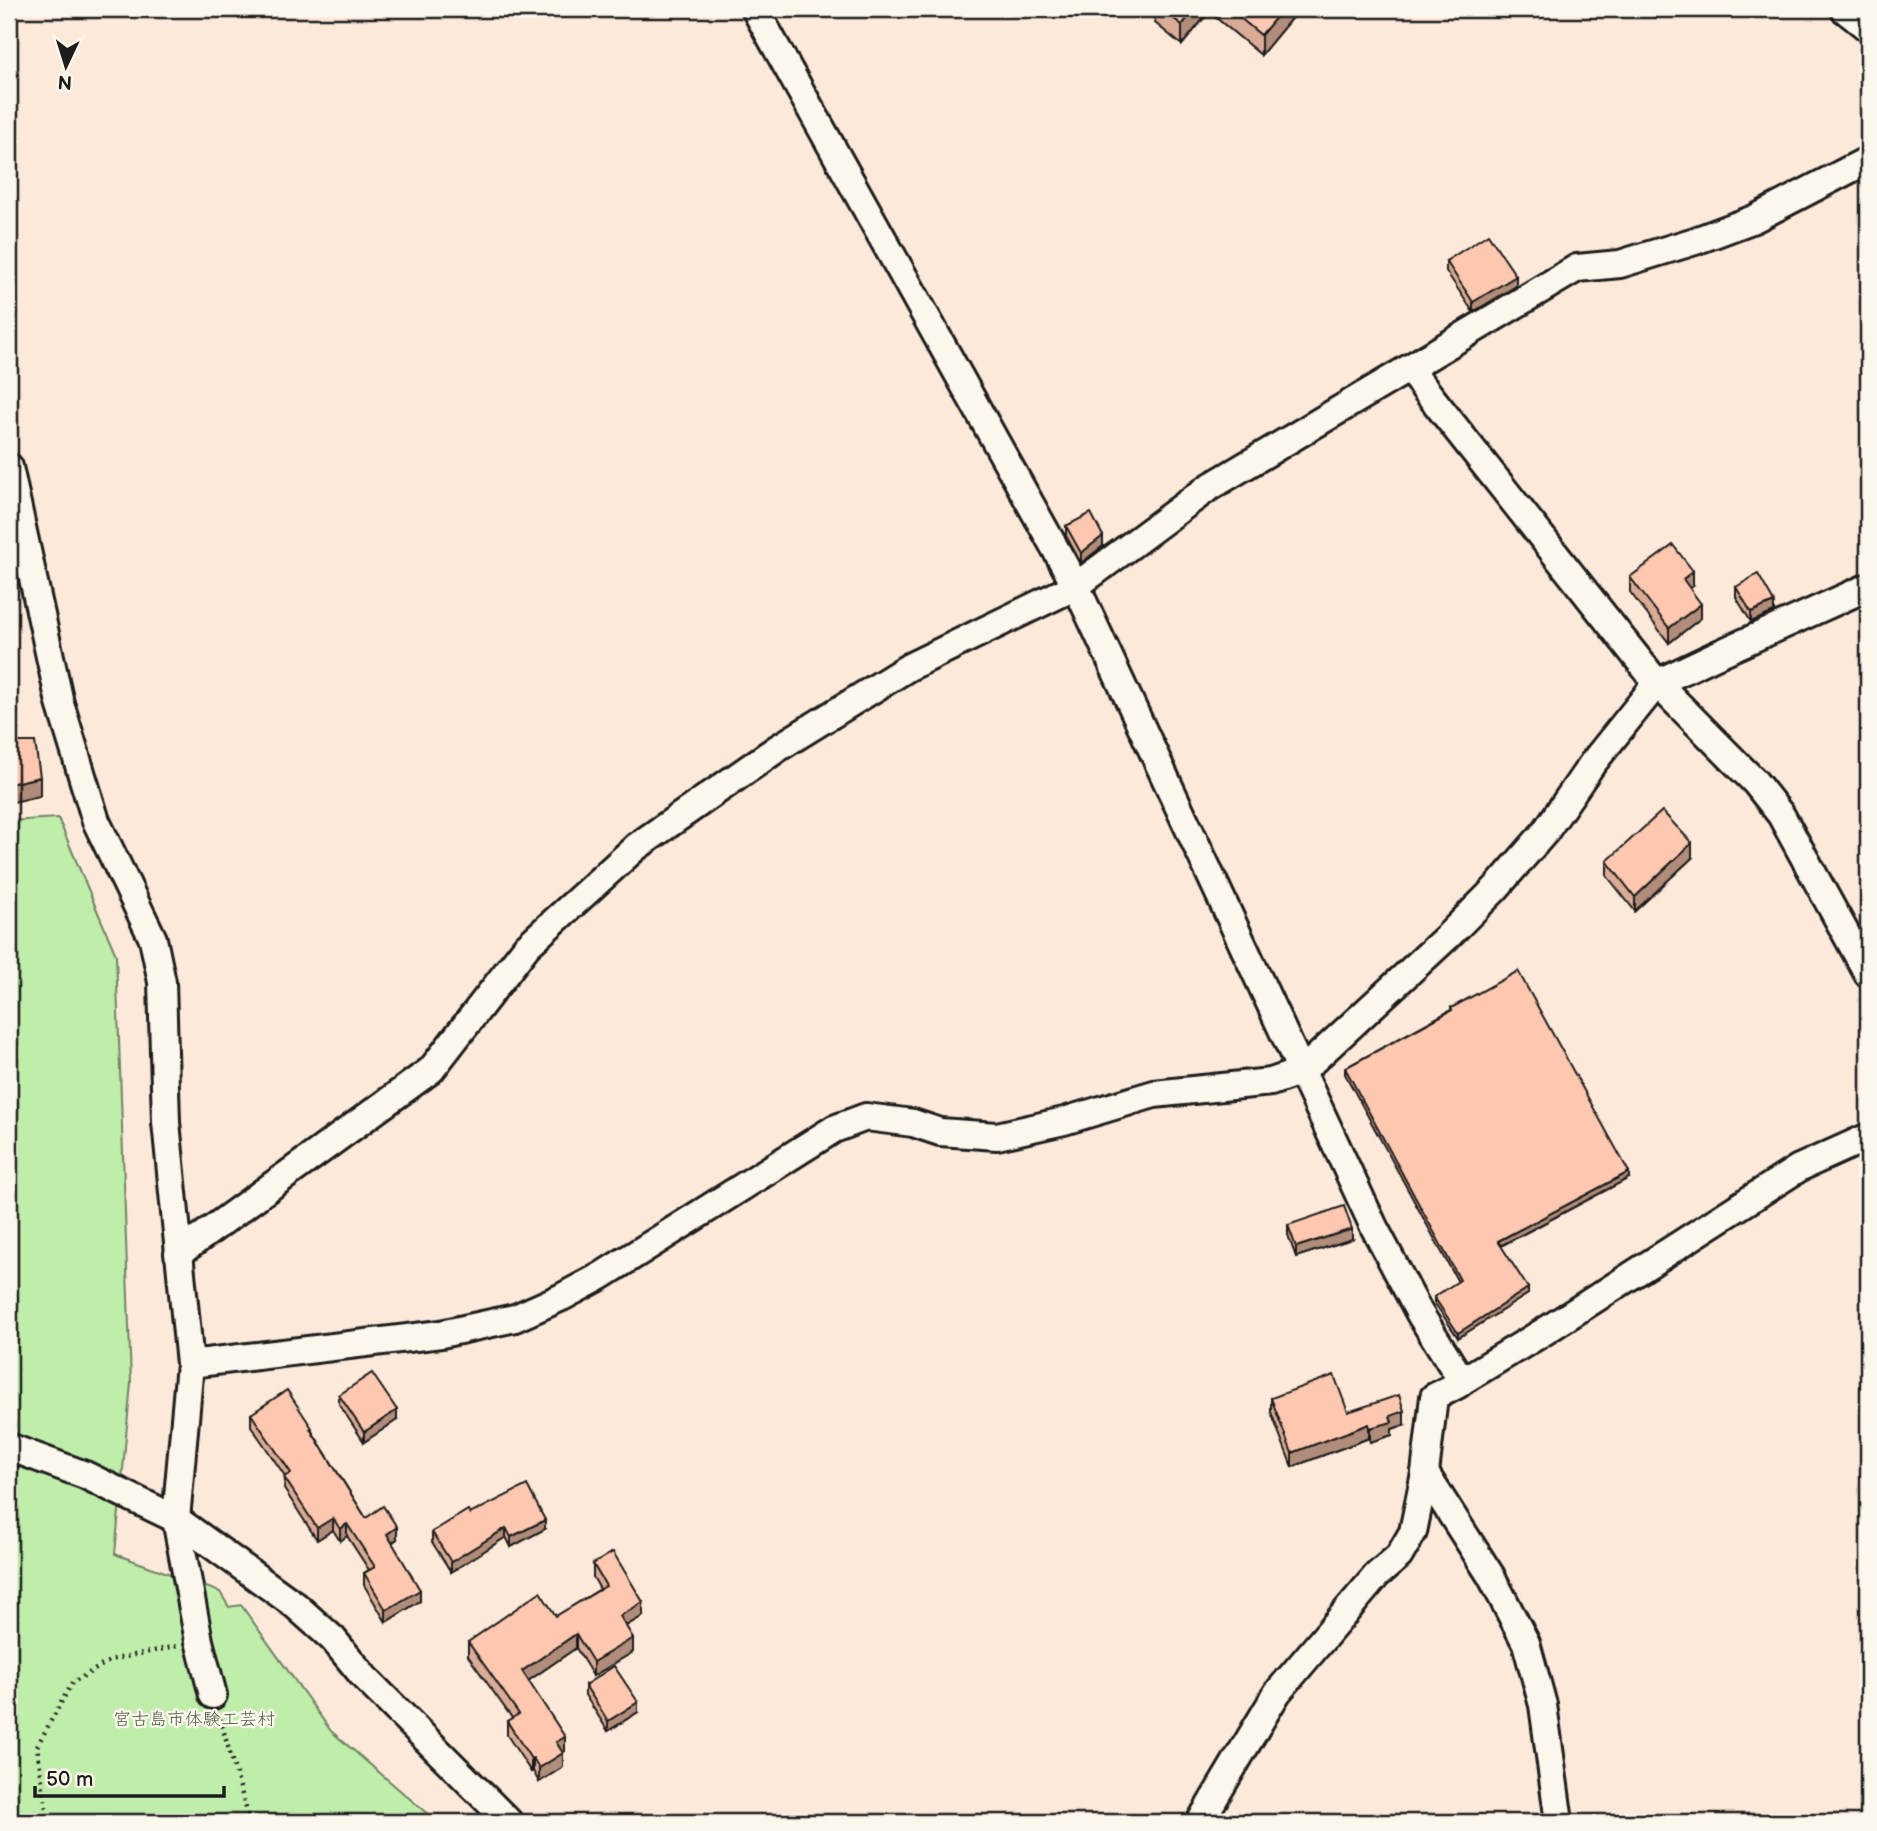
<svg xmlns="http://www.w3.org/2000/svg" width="1877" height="1831" viewBox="0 0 1877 1831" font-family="'Balsamiq Sans','Klee One',sans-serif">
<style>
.green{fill:#bfedaa;stroke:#6e8463;stroke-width:2}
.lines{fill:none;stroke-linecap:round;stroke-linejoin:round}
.minor-casing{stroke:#1c1c1c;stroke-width:32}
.path{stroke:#1c1c1c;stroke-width:4.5;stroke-dasharray:2 5;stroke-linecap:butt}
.minor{stroke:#fbf7ec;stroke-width:26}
.wall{fill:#daac96;stroke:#1c1c1c;stroke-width:2}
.shaded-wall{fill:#b18c7a;stroke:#1c1c1c;stroke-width:2}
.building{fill:#fdc8af;stroke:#1c1c1c;stroke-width:2}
.labels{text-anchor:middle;stroke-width:5;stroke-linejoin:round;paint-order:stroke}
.park-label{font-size:18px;fill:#4d5b47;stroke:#fbf7ec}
</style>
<rect width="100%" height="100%" fill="#fce9da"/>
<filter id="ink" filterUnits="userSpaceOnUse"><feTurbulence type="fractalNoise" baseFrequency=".0143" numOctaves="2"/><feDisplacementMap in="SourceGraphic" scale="14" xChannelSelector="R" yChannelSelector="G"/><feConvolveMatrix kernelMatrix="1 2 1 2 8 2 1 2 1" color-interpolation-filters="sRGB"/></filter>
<g filter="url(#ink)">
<polygon class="green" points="58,818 116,955 131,1383 115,1554 220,1592 229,1607 241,1605 331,1731 437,1822 9,1822 9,821"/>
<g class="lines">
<g class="minor-casing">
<g id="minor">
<polyline points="755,9 1076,586 1374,1227 1420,1314 1462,1381"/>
<polyline points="1844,9 1868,28"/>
<polyline points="1409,369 1657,683 1755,782 1781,815 1868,974"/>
<polyline points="9,467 60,703 84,782 96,821 153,939 162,982 166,1122 190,1364 176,1519 199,1641 213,1695"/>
<polyline points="178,1254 431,1070 527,946 636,847 778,748 909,667 1076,586 1208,488 1577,268 1620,264 1695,241 1754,219 1868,160"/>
<polyline points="190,1364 441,1334 515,1318 562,1297 601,1276 834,1129 866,1117 913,1123 940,1132 997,1136 1064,1121 1154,1094 1271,1082 1302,1071 1447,937 1496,888 1545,832 1592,764 1657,683 1714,656 1868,587"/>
<polyline points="9,1447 85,1475 176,1519 295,1605 333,1639 365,1678 509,1822"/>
<polyline points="1425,1473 1491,1576 1526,1643 1543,1705 1559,1822"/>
<polyline points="1200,1822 1277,1693 1377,1575 1399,1556 1413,1532 1425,1473 1434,1397 1459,1384 1462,1381 1545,1331 1799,1168 1868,1137"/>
</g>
</g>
<g class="path">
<polyline points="220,1719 250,1822"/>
<polyline points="48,1822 37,1746 72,1683 111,1660 177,1646"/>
</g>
<use href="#minor" class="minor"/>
</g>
<g class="wall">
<polygon points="1155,9 1299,9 1261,55 1209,12 1182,45 1155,23"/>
<polygon points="1446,261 1516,286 1473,312 1446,271"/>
<polygon points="1066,526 1103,546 1081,563 1066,536"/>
<polygon points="1630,577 1693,586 1690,588 1701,618 1669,643 1630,592"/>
<polygon points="1736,587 1774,612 1751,622 1736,597"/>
<polygon points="1692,858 1635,911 1607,876 1607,861"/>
<polygon points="1451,1008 1629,1178 1501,1246 1528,1294 1458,1338 1434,1302 1434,1297 1458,1282 1345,1074 1345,1068 1451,1010"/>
<polygon points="1288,1225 1352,1239 1296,1257 1288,1235"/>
<polygon points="339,1395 397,1420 364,1442 339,1404"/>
<polygon points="1271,1398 1348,1412 1404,1425 1392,1429 1392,1435 1370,1442 1369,1438 1292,1467 1271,1412"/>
<polygon points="251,1414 312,1431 366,1518 397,1539 392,1543 420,1601 386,1622 364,1585 364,1573 369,1570 347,1536 340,1541 333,1530 317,1540 284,1489 285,1476 251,1426"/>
<polygon points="470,1514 545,1529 511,1547 506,1537 451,1572 432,1542 432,1532"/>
<polygon points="593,1564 643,1616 626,1626 633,1652 593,1676 576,1648 528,1681 565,1751 563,1752 563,1767 539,1782 533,1771 531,1772 507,1735 507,1721 512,1718 468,1656 468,1642 556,1616 600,1589 593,1577"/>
<polygon points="585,1685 638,1712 608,1731 585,1695"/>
</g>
<g class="shaded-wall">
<polygon points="1195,9 1209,9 1209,12 1182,45 1182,25"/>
<polygon points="1283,9 1299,9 1261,55 1261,35"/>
<polygon points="1516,276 1516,286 1473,312 1473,302"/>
<polygon points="1103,536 1103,546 1081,563 1081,553"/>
<polygon points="1693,571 1693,586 1683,594 1683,579"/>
<polygon points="1774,602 1774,612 1751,622 1751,612"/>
<polygon points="1701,604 1701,618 1669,643 1669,628"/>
<polygon points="40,777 40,796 9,803 9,784"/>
<polygon points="1692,843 1692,858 1635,911 1635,897"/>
<polygon points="1629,1172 1629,1178 1498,1247 1498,1241"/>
<polygon points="1352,1229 1352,1239 1296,1257 1296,1247"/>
<polygon points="1528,1288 1528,1294 1458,1338 1458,1333"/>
<polygon points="397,1410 397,1420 364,1442 364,1432"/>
<polygon points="1404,1411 1404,1425 1392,1429 1392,1435 1370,1442 1370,1428 1390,1416"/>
<polygon points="1369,1424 1369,1438 1292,1467 1292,1453"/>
<polygon points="333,1518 333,1530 317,1540 317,1528"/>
<polygon points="545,1520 545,1529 511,1547 511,1537"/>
<polygon points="347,1524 347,1536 340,1541 340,1529"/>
<polygon points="397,1527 397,1539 387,1546 387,1534"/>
<polygon points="506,1528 506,1537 451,1572 451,1562"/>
<polygon points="420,1590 420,1601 386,1622 386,1610"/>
<polygon points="643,1602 643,1616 620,1629 620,1616"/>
<polygon points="576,1634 576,1648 522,1685 522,1671"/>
<polygon points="633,1638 633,1652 593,1676 593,1662"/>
<polygon points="638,1702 638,1712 608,1731 608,1721"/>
<polygon points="565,1737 565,1751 556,1756 556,1742"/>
<polygon points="563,1753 563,1767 539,1782 539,1768"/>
<polygon points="533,1758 533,1771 531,1772 531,1759"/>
</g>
<g class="building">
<polygon points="1162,9 1195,9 1182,25"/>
<polygon points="1229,9 1283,9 1261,35"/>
<polygon points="1488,234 1516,276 1473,302 1446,261"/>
<polygon points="1091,513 1103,536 1081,553 1066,526"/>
<polygon points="1673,545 1693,571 1683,579 1701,604 1669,628 1630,577"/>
<polygon points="1758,574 1774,602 1751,612 1736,587"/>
<polygon points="9,720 14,742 35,742 40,777 9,784"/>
<polygon points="1662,811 1692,843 1635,897 1607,861"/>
<polygon points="1518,971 1629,1172 1498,1241 1528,1288 1458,1333 1434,1297 1460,1280 1345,1068 1452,1010 1451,1008"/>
<polygon points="1344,1206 1352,1229 1296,1247 1288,1225"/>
<polygon points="372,1373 397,1410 364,1432 339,1395"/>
<polygon points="1334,1375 1348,1412 1399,1395 1404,1411 1390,1416 1392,1422 1370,1428 1369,1424 1292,1453 1271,1398"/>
<polygon points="287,1390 312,1428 310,1429 366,1518 383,1506 397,1527 387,1534 420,1590 386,1610 364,1573 375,1567 347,1524 340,1529 333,1518 317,1528 284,1477 291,1473 251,1414"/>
<polygon points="527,1485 545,1520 511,1537 506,1528 451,1562 432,1532 468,1510 470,1514"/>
<polygon points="613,1552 643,1602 620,1616 633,1638 593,1662 576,1634 522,1671 565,1737 556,1742 563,1753 539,1768 533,1758 531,1759 507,1721 519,1714 468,1642 540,1592 556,1616 606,1586 593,1564"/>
<polygon points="614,1666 638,1702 608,1721 585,1685"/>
</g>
</g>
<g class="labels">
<g class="park-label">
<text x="194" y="1725">宮古島市体験工芸村</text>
</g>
</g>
<rect width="1877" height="1831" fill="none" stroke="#fbf7ec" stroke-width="35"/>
<rect x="18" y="18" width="1842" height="1796" fill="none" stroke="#1c1c1c" stroke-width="2.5" filter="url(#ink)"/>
<g transform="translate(66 66) rotate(184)" stroke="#fbf7ec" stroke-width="5" paint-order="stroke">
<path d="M0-5L12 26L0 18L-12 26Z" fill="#1c1c1c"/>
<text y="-10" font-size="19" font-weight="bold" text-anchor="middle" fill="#1c1c1c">N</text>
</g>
<path d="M35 1786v10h189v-10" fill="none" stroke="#1c1c1c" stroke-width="3.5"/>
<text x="46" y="1786" font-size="21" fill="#1c1c1c" stroke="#fbf7ec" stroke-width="5" paint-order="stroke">50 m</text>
</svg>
